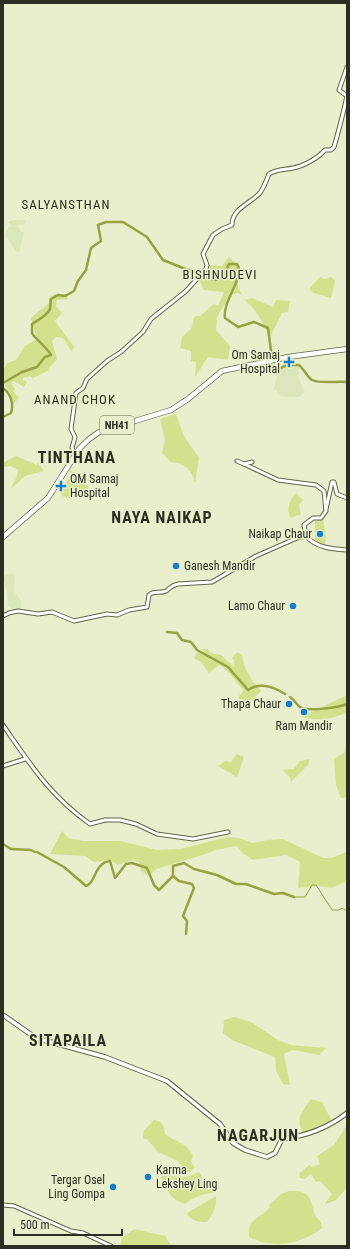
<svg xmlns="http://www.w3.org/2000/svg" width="350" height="1249" viewBox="0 0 350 1249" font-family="'Roboto Condensed',sans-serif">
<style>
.built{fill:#dde5bb}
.green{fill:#d3e08d}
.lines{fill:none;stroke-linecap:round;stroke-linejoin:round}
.stream{stroke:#97a343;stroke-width:1}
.river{stroke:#97a343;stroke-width:2.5}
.tertiary-casing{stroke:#606547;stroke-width:5}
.secondary-casing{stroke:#606547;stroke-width:5.5}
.trunk-casing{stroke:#606547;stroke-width:6}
.tertiary{stroke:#fff;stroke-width:3}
.secondary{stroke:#fff;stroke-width:3.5}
.trunk{stroke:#fff;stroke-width:4.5}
.poi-dot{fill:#177fc9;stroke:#e9efcd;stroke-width:1.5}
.labels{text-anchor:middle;stroke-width:3;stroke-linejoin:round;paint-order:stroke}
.shield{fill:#e9efcd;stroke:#646855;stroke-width:1}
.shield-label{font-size:11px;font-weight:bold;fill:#2b2e21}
.poi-label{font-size:12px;fill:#2b2e21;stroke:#e9efcd;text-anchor:end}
.neighbourhood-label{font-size:13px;letter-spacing:1px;fill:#2b2e21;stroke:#e9efcd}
.district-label{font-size:16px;font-weight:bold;letter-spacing:1px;fill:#2b2e21;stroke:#e9efcd}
</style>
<rect width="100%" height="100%" fill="#e9efcd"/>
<g class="built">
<polygon points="12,220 26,220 25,224 18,225 20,231 24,233 19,252 16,251 5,235 9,227 12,226 8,222"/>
<polygon points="289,365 297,365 300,367 298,377 305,392 299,397 282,397 277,394 276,390 274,390 278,371"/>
<polygon points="12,573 15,574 14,591 21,601 21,611 12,611 12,609 8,606 7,591 3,577"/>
</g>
<g class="green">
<polygon points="229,257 238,266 238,287 242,295 238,293 230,295 217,317 216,330 230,346 228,360 208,357 195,377 196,362 191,361 191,351 180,348 182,337 191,329 195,316 200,316 214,304 218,306 224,292 204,290 199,280 207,270 208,265 222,266"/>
<polygon points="320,277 324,279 331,277 335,281 331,298 314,293 309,289"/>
<polygon points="55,294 67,294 68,299 57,300 56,306 62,313 55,321 74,347 72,352 63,338 56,337 52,341 57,359 48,369 49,370 33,378 34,380 30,376 23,378 23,380 27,382 24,387 14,381 11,383 15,389 13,391 19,398 13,404 10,392 5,385 5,382 23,372 39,367 21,372 3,381 3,371 7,363 16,360 25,346 37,339 31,318 49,303 49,298"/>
<path d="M252,298L273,307L276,300L290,301L288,312L282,313L269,339C265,324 257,311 245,300Z"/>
<path d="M176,414L184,436L199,458L195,483C192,470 185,463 171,462L162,453L165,440L160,419Z"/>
<polygon points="16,456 37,465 37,462 44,471 25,476 11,489 17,476 18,470 11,466 3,467 3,463"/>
<polygon points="70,470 75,473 73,476 89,487 84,498 73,494 69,498 62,496 61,492 71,474 69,471"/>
<path d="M296,493L303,500L299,505L301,515H297L291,518C285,510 290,500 296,493Z"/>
<polygon points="323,519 326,537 325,545 315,541 315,521"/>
<path d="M201,649H208L210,653L221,655L234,667V660L232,658L237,652L242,655C244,670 251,679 261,691L250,702L238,699L239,696L244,690C236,683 228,669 219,665L209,673L201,662L194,658L198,651L203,654L205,652Z"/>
<path d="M347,695V712C332,720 317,721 301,717Z"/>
<polygon points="346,747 347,797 341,798 336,785 334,759 344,753"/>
<polygon points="237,754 244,757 237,777 218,766 225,761 231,762"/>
<polygon points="310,759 308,765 291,782 290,777 282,770 294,769 300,761"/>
<polygon points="62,831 68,838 83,841 120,841 157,850 181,849 227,837 239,838 252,843 267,840 283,839 323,858 331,858 347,852 347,881 331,888 318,886 298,888 300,862 286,855 253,860 244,854 236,846 216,850 206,854 156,869 149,876 141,871 139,862 133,860 118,865 110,860 94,862 85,856 50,854"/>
<polygon points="234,1017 251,1022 278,1040 291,1045 326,1048 319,1055 293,1050 284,1054 290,1085 283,1084 276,1071 275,1057 232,1040 223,1033 224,1020"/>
<path d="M311,1099L322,1102L333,1123L313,1132L303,1133C295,1117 302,1112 311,1099Z"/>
<path d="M154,1120C162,1121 165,1126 165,1134C178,1144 183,1140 193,1155L191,1162L195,1168L188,1173L178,1161L158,1152L147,1139L143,1138L144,1130Z"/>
<polygon points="347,1125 347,1188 336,1200 326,1204 325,1203 332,1194 320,1181 316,1182 311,1174 305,1179 300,1178 299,1174 309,1165 312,1167 320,1164 317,1156 334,1145"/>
<path d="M199,1172L208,1186L215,1190L214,1193C206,1192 191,1198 185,1204C171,1200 166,1190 161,1176L187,1177Z"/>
<path d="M289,1191C308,1190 310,1196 314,1212C316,1220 322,1219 322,1228C301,1245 272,1249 249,1237C246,1217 263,1218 270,1207L269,1205L281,1194Z"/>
<path d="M216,1196C217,1206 213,1214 207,1222C199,1222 190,1221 187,1213Z"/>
<polygon points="134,1229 165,1236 171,1246 120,1246 122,1238"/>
</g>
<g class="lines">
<polyline class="stream" points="294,897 305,897 312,885 316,885 332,910 339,910 342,908 347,911"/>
<g class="river">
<path d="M3,383L22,372L37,367L45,357L51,355C47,347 33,337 32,333C32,330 32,326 32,324C38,320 47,316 50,309C51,306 50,302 51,299L58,295L65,296L74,291L78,281L86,270L91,248L101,241L98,225L106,222H123L147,237L163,260L188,270H192C212,279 219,289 229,264H237C246,276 222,301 225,318L238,327L254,322L268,328L271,351L267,365L269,371H274L287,365H299C304,369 307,377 312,380C320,384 337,381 347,382"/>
<path d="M3,388C11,394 14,404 11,413L3,417"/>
<path d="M167,632L177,633L182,640L191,642L197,650L228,667L248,690C260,682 273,686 285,694"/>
<path d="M290,697C295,700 297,706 302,708C311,711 337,708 347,704"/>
<polyline points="3,844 11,849"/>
<polyline points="12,849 31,850 35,852"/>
<path d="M37,852L64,867L86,886C96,883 94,863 110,861L115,878L126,864L132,863L147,868L154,885L159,890L173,876L179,881L192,884L194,888L183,916L187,921L186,934"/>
<polyline points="173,876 173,866 184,863 194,869 217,875 236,884 246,884 274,894 283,893 294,897"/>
</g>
<g class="tertiary-casing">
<g id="tertiary">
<polyline points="347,67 339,90 347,96"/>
<path d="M75,456L72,448L75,437L71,429L76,393L83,388L87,379L107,361L121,352L143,332L151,319L186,291L206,269L207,265L203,254L213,235L222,229L232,225C232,209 249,204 259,194C263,190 267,179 269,174C277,169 284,170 293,168C304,166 318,158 325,150H331L334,147C339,130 343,114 347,96"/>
<polyline points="237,461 244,464 252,462"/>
<polyline points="244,464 278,480 316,485 324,491 326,511 321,518 313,518 304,525 306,536"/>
<polyline points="326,509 332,482 334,482 337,494 347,498"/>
<path d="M3,616L9,613L18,611L38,614L52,612L74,621L107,614L117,615L129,610L147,607L149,595C154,590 160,594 166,591C170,588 172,585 178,584L212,582L256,556L297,538L306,536C316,548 333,549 347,550"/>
<path d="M3,725C30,764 50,796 90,824L105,820H120L136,824L157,834L193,839L228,832"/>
<polyline points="3,766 25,759"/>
<polyline points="3,1205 14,1206 71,1231 83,1233 111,1246"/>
</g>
</g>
<g class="secondary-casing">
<path id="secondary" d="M3,1015L36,1038L105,1057L167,1081L220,1124L233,1143L245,1150L267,1157L275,1153L282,1139C306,1136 328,1128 347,1113"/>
</g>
<g class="trunk-casing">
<polyline id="trunk" points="3,537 48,498 79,449 88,440 99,432 171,410 188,399 222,371 288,357 347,349"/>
</g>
<use href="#tertiary" class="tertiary"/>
<use href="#secondary" class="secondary"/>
<use href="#trunk" class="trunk"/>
</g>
<g class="poi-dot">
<path d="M287 356h4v4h4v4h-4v4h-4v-4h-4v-4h4z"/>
<path d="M59 480h4v4h4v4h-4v4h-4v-4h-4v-4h4z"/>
<circle cx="320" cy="534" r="4"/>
<circle cx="176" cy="566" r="4"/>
<circle cx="293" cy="606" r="4"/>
<circle cx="289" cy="704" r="4"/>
<circle cx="304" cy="712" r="4"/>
<circle cx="148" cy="1177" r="4"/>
<circle cx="113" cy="1187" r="4"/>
</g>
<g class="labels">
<rect class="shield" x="100" y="416" width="34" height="18" rx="3"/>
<g class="shield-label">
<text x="117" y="429">NH41</text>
</g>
<g class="poi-label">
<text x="280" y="359">Om Samaj<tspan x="280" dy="14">Hospital</tspan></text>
<text x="70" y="483" text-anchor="start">OM Samaj<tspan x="70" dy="14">Hospital</tspan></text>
<text x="312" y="538">Naikap Chaur</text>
<text x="184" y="570" text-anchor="start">Ganesh Mandir</text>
<text x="285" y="610">Lamo Chaur</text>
<text x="281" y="708">Thapa Chaur</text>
<text x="304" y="730" text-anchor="middle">Ram Mandir</text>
<text x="156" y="1174" text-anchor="start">Karma<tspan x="156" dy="14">Lekshey Ling</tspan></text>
<text x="105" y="1184">Tergar Osel<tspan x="105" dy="14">Ling Gompa</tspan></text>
</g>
<g class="neighbourhood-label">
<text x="66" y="209">SALYANSTHAN</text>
<text x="220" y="279">BISHNUDEVI</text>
<text x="75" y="404">ANAND CHOK</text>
</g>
<g class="district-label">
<text x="77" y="463">TINTHANA</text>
<text x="162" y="523">NAYA NAIKAP</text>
<text x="68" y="1046">SITAPAILA</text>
<text x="258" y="1141">NAGARJUN</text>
</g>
</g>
<rect width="350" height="1249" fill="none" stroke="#2b2e21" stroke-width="8"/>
<path d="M14 1229v6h108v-6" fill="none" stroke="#2b2e21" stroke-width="2"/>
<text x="20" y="1229" font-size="12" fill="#2b2e21" stroke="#e9efcd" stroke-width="3" paint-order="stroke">500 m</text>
</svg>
